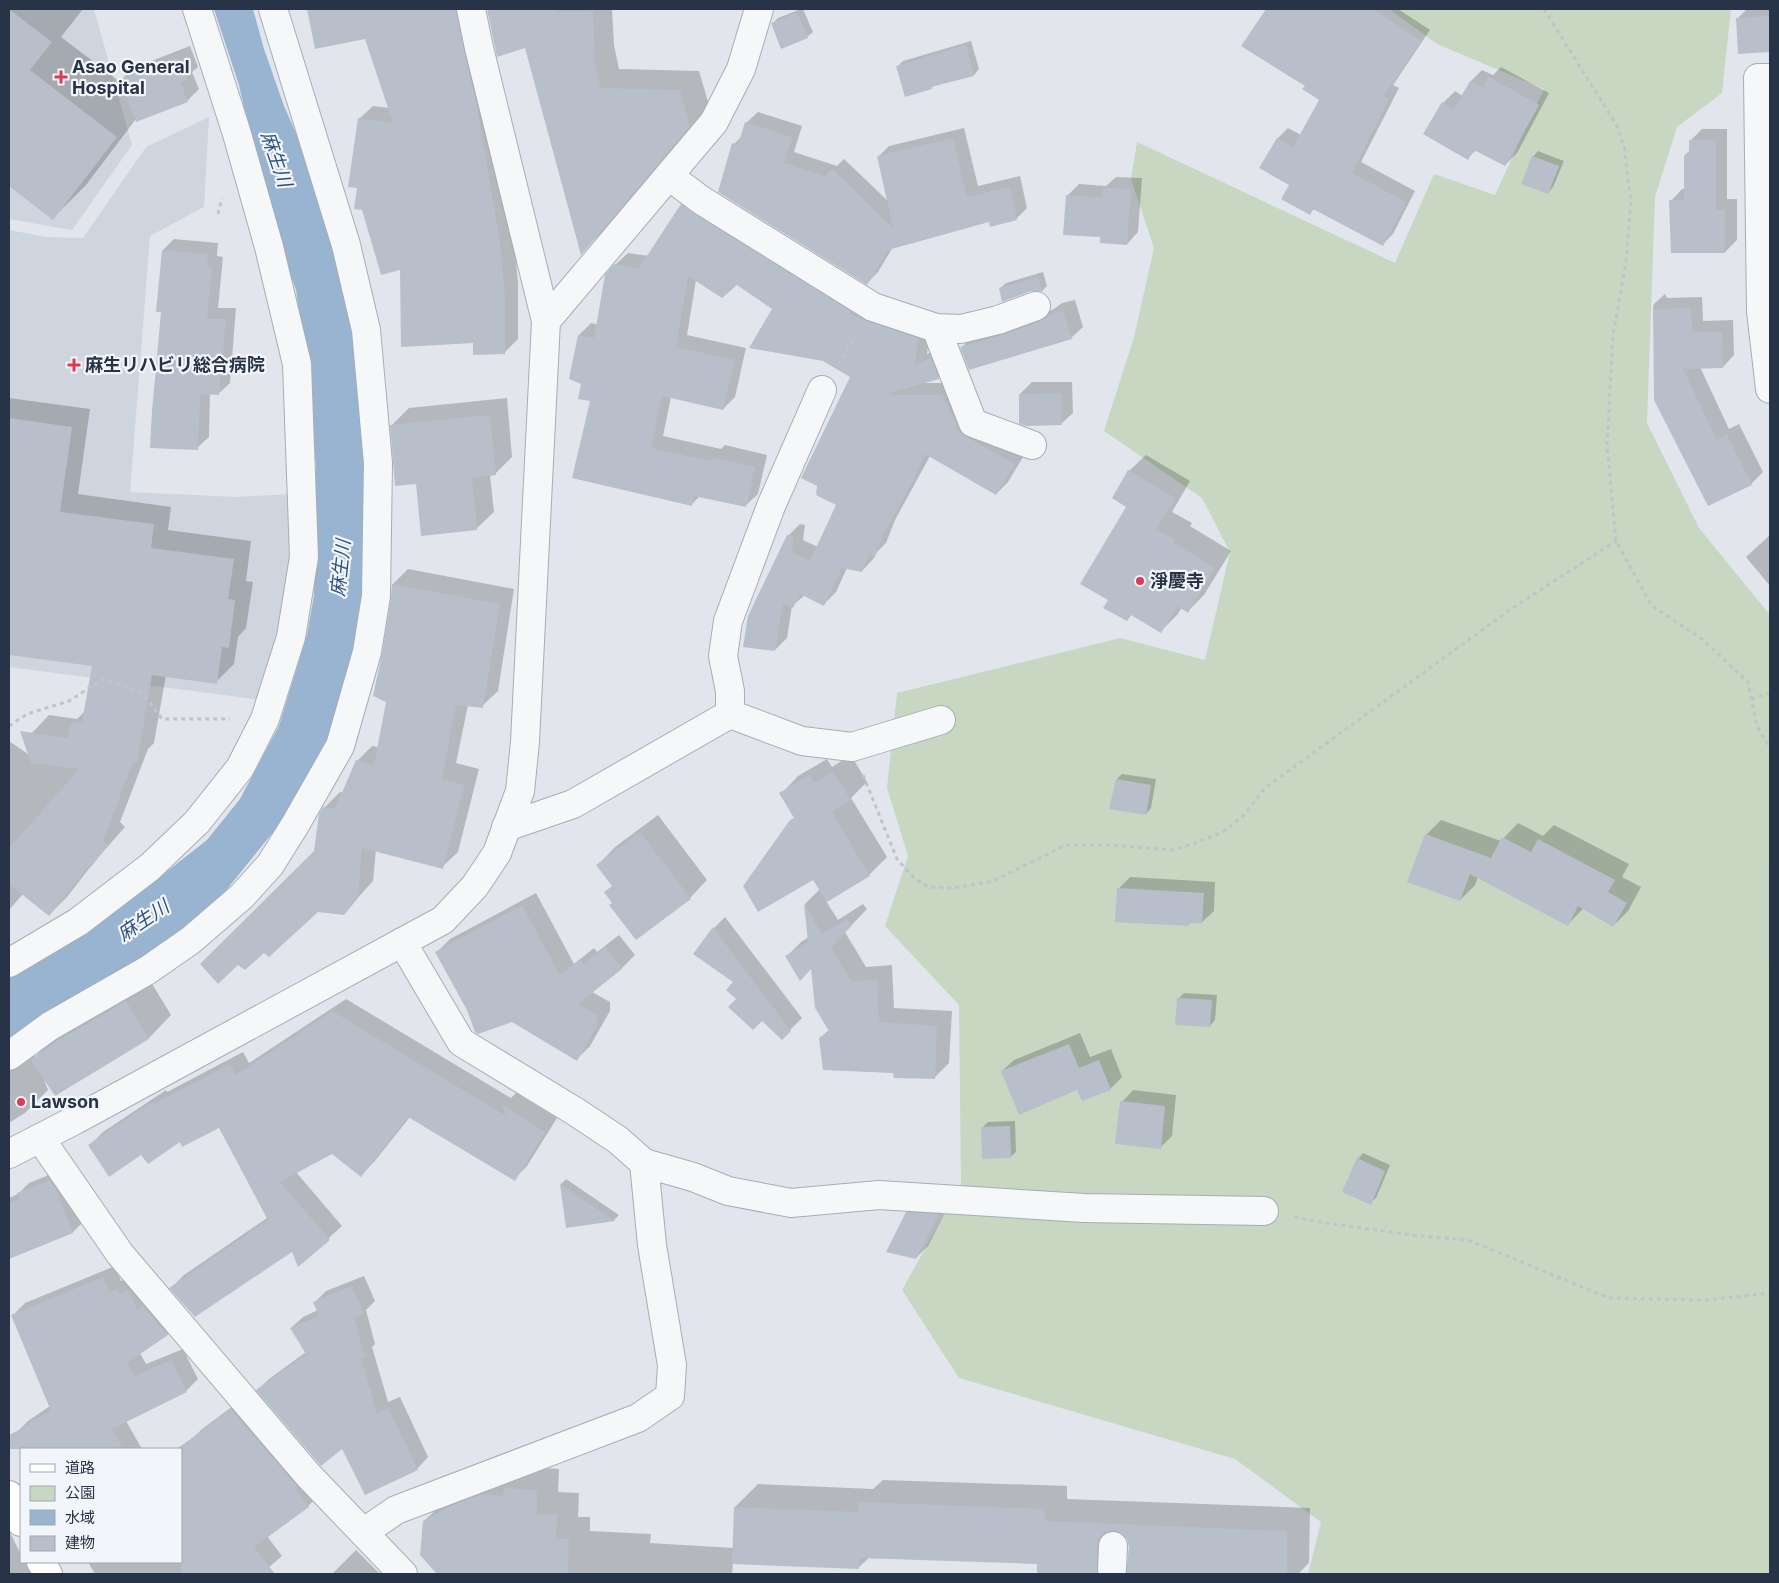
<svg xmlns="http://www.w3.org/2000/svg" width="1779" height="1583" viewBox="0 0 1779 1583" font-family="Inter,'Noto Sans JP',sans-serif">
<style>
.built{fill:#cfd5de}
.green{fill:#c7d7c2}
.water{fill:#99b4d0}
.shadow{fill:#0003}
.building{fill:#b8bfca}
.lines{fill:none;stroke-linecap:round;stroke-linejoin:round}
.minor-casing{stroke:#a6adb7;stroke-width:30}
.major-casing{stroke:#9faab9;stroke-width:30}
.path{stroke:#bfc4ca;stroke-width:3;stroke-dasharray:4 4;stroke-linecap:butt}
.minor{stroke:#f5f7f9;stroke-width:28}
.major{stroke:#fff;stroke-width:28}
.poi-dot{fill:#de3955;stroke:#f2f5f9;stroke-width:2}
.labels{text-anchor:middle;stroke-width:4.5;stroke-linejoin:round;paint-order:stroke}
.poi-label{font-size:18px;font-weight:bold;fill:#273346;stroke:#f2f5f9;text-anchor:start}
.water-label{font-size:19px;font-style:italic;fill:#2c537f;stroke:#f2f5f9}
</style>
<rect width="100%" height="100%" fill="#e2e6ec"/>
<g class="built">
<polygon points="9,9 94,9 132,145 72,230 9,219"/>
<polygon points="209,117 204,207 150,236 130,492 236,497 292,494 294,547 270,701 9,667 9,230 47,237 83,238 146,147"/>
</g>
<polygon class="green" points="1389,9 1731,9 1722,93 1677,127 1655,197 1647,423 1699,528 1770,615 1770,1574 1308,1574 1321,1522 1235,1459 959,1378 902,1290 961,1184 959,1005 885,926 908,856 887,788 897,693 1120,638 1205,660 1230,552 1202,498 1104,431 1134,337 1154,248 1131,179 1137,142 1395,263 1434,174 1495,195 1544,89 1437,44"/>
<polygon class="water" points="214,9 253,9 264,49 284,106 316,179 357,347 367,471 369,554 358,655 326,748 278,826 211,909 165,944 9,1039 9,977 75,937 133,898 207,840 240,799 279,726 307,635 314,595 316,466 308,377 296,290 266,205 239,85"/>
<g class="shadow">
<polygon points="9,9 83,9 61,37 123,84 121,80 133,68 190,46 198,67 192,72 199,89 187,101 136,119 86,185 53,218 9,184"/>
<polygon points="308,9 471,9 513,229 518,283 518,339 505,352 474,342 401,268 359,187 359,119 373,106 389,108 366,38 316,48"/>
<polygon points="510,9 612,9 614,45 619,69 699,71 709,105 600,234 581,253 526,47 518,49"/>
<polygon points="801,9 803,9 813,32 807,37 772,24 778,18"/>
<polygon points="1268,9 1398,9 1430,30 1393,85 1399,88 1361,162 1415,191 1393,234 1383,244 1314,209 1309,214 1291,185 1261,167 1278,138 1288,128 1301,135 1321,100 1306,86 1243,45"/>
<polygon points="1747,9 1770,9 1770,51 1739,52 1737,19"/>
<polygon points="971,41 979,69 974,75 934,85 931,88 898,66 903,61"/>
<polygon points="1501,67 1549,93 1517,153 1505,165 1476,150 1468,158 1443,103 1455,91 1463,96 1471,81 1482,70 1493,75"/>
<polygon points="758,112 802,126 794,152 837,166 844,159 889,202 878,157 889,146 964,128 978,186 1020,176 1027,208 1016,219 990,220 893,247 878,272 867,283 734,144 743,135 746,123"/>
<polygon points="1702,129 1727,129 1727,199 1737,199 1737,240 1725,252 1671,201 1682,189 1685,189 1685,155 1690,150 1690,141"/>
<polygon points="1538,151 1564,161 1553,187 1548,193 1533,157"/>
<polygon points="1116,177 1142,178 1138,232 1127,244 1102,236 1067,196 1079,184 1106,186"/>
<polygon points="694,193 930,326 927,354 943,347 950,365 938,378 921,383 954,383 969,414 1026,452 1008,482 996,494 930,456 895,520 886,543 876,553 874,558 862,571 847,568 836,592 824,604 805,595 792,606 787,638 775,650 788,536 800,524 805,525 803,540 818,547 838,504 851,376 774,309 737,284 696,280 687,335 746,348 735,397 723,409 671,397 663,436 721,449 725,445 767,455 758,494 745,506 700,496 692,504 591,400 582,383 579,335 591,323 598,325 615,265 628,253 649,256 682,205"/>
<polygon points="174,239 218,243 217,256 223,257 218,308 236,308 230,383 218,394 210,393 209,437 197,448 163,311 163,250"/>
<polygon points="1043,272 1047,286 1042,291 1000,288 1006,283"/>
<polygon points="1665,294 1667,298 1702,297 1703,321 1733,320 1734,355 1723,367 1700,367 1729,429 1739,424 1763,472 1751,484 1656,399 1654,304"/>
<polygon points="1075,300 1083,327 1071,338 962,347 973,336 1016,324 1054,309 1062,303"/>
<polygon points="1032,382 1072,382 1073,413 1061,424 1020,394"/>
<polygon points="9,398 90,409 78,494 171,507 168,530 251,541 246,581 253,582 246,628 238,637 234,664 216,682 166,675 154,743 148,749 120,822 125,827 95,861 67,897 49,915 23,894 9,910 9,741 28,754 31,734 49,715 77,719 85,711 93,665 9,654"/>
<polygon points="507,398 512,457 495,474 490,475 494,512 476,529 417,482 392,425 409,408"/>
<polygon points="1146,455 1190,481 1172,512 1192,523 1190,526 1231,551 1204,595 1188,611 1182,607 1177,615 1161,631 1132,614 1126,620 1109,599 1128,506 1129,471"/>
<polygon points="1770,535 1770,586 1746,557"/>
<polygon points="408,569 514,589 498,691 482,706 468,705 456,763 479,769 458,852 442,867 376,850 373,881 344,913 315,851 324,808 340,792 343,793 357,761 372,746 379,747 388,701 393,584"/>
<polygon points="851,755 867,782 851,798 887,857 869,875 826,901 838,920 863,904 867,909 845,932 866,967 892,965 894,1008 952,1011 949,1063 934,1078 894,1072 820,1038 830,1029 812,967 786,957 801,942 809,937 805,904 820,889 791,821 795,817 781,794 798,776 827,759 832,767"/>
<polygon points="1122,774 1156,779 1151,808 1146,814 1117,779"/>
<polygon points="658,815 707,880 690,898 613,902 613,885 598,865 615,847"/>
<polygon points="1441,820 1501,841 1518,823 1543,836 1554,825 1629,864 1622,877 1641,887 1628,911 1613,926 1584,908 1568,924 1478,877 1475,885 1460,900 1426,835"/>
<polygon points="1130,877 1215,882 1214,911 1202,922 1192,922 1189,924 1118,889"/>
<polygon points="536,893 574,964 594,948 597,952 619,935 635,955 622,968 592,992 610,1002 610,1011 590,1046 577,1059 512,1021 468,1009 437,952 450,939"/>
<polygon points="725,917 802,1018 782,1038 738,999 735,982 714,928"/>
<polygon points="149,979 171,1015 149,1038 56,1094 44,1079 48,1090 25,1113 9,1123 9,1063 32,1049 35,1057 55,1037"/>
<polygon points="1184,993 1217,995 1215,1020 1210,1026 1178,999"/>
<polygon points="346,999 511,1098 516,1093 557,1118 527,1166 514,1179 410,1117 374,1162 361,1175 332,1153 296,1172 342,1226 299,1265 292,1250 171,1288 184,1275 267,1218 219,1126 142,1153 90,1145 103,1132 166,1090 167,1092 243,1052 249,1063"/>
<polygon points="1080,1033 1090,1057 1111,1049 1122,1077 1110,1089 1078,1089 1002,1071 1014,1060"/>
<polygon points="1133,1090 1176,1095 1172,1136 1160,1148 1122,1102"/>
<polygon points="1015,1121 1016,1152 1010,1157 983,1127 988,1122"/>
<polygon points="1363,1153 1390,1165 1376,1198 1370,1203 1358,1159"/>
<polygon points="61,1170 83,1222 73,1232 9,1258 9,1198 18,1194 29,1183"/>
<polygon points="566,1179 619,1215 614,1220 567,1227 561,1184"/>
<polygon points="919,1201 950,1203 928,1246 916,1258 907,1213"/>
<polygon points="115,1266 121,1281 130,1277 180,1322 168,1334 140,1353 146,1364 183,1349 198,1379 186,1391 126,1421 142,1449 24,1449 16,1433 28,1421 50,1406 13,1315 25,1303"/>
<polygon points="364,1276 375,1301 366,1310 375,1344 372,1347 388,1402 400,1397 428,1457 417,1469 343,1447 258,1390 269,1379 306,1352 291,1328 303,1317 318,1310 314,1303 326,1291"/>
<polygon points="244,1398 320,1494 308,1506 267,1536 282,1556 261,1574 237,1574 230,1566 219,1574 95,1574 88,1562 181,1562 181,1449 176,1449 191,1440 202,1429"/>
<polygon points="527,1467 559,1469 558,1492 579,1493 578,1517 590,1517 590,1531 651,1534 650,1543 734,1548 735,1507 758,1484 873,1489 883,1480 1067,1486 1067,1499 1310,1508 1309,1563 1298,1574 1128,1574 1130,1546 1128,1538 1120,1531 1119,1545 1106,1574 1038,1574 1039,1563 870,1557 858,1568 733,1563 732,1574 439,1574 422,1555 424,1521 447,1499"/>
<polygon points="9,1530 21,1555 21,1562 25,1562 31,1574 9,1574"/>
<polygon points="356,1550 380,1574 332,1574"/>
</g>
<g class="building">
<polygon points="9,9 52,42 30,70 117,137 53,220 9,186"/>
<polygon points="307,9 456,9 464,51 476,101 500,242 505,297 505,354 473,355 473,343 401,347 400,270 381,275 362,210 354,209 357,188 348,187 358,118 393,123 365,39 315,49"/>
<polygon points="487,9 555,9 555,12 593,11 595,65 600,88 680,90 690,126 581,255 525,48 497,57"/>
<polygon points="1266,9 1373,9 1421,41 1384,96 1389,99 1352,173 1406,202 1383,246 1313,209 1310,215 1281,199 1289,185 1259,168 1277,138 1293,147 1319,100 1302,89 1305,86 1241,46"/>
<polygon points="797,13 808,38 781,49 771,23"/>
<polygon points="1770,16 1770,52 1738,54 1736,18"/>
<polygon points="966,45 974,76 931,87 932,89 905,97 896,66"/>
<polygon points="178,57 187,80 180,82 188,102 136,122 120,80"/>
<polygon points="1489,77 1539,105 1505,166 1474,150 1468,160 1423,134 1442,102 1454,109 1470,81 1483,87"/>
<polygon points="745,122 792,137 784,163 825,176 832,169 893,228 877,156 953,138 967,197 1010,187 1017,220 990,227 989,222 888,250 867,285 718,192 732,143 738,145"/>
<polygon points="1689,140 1716,140 1716,210 1725,210 1725,253 1671,253 1669,200 1684,200 1684,155 1689,155"/>
<polygon points="1532,156 1559,166 1548,194 1521,184"/>
<polygon points="1103,188 1131,189 1127,245 1100,243 1100,237 1063,235 1066,195 1102,198"/>
<polygon points="681,204 851,311 849,314 918,338 915,365 931,358 939,379 890,393 890,395 942,395 958,427 952,427 967,437 1015,464 996,495 925,454 913,481 884,533 875,557 869,554 862,572 842,568 824,606 800,594 793,608 783,603 775,651 743,647 748,616 787,535 794,537 792,552 810,561 836,505 816,495 817,486 801,478 850,377 823,361 749,348 772,309 737,285 722,298 688,276 676,347 735,360 723,410 662,396 651,448 711,461 712,457 755,467 746,507 694,496 692,506 572,478 590,401 578,399 581,384 569,379 578,335 594,338 605,275 614,264 639,268"/>
<polygon points="162,250 208,254 207,267 212,268 207,319 226,319 219,395 200,394 198,450 150,448 152,411 161,312 156,312"/>
<polygon points="1038,277 1042,292 1038,291 1031,291 1002,302 999,288"/>
<polygon points="1653,304 1655,309 1691,308 1692,332 1722,332 1723,368 1683,369 1717,440 1727,435 1752,485 1708,506 1654,400"/>
<polygon points="1063,311 1072,339 969,370 960,347 1003,335 1041,321 1049,315"/>
<polygon points="1061,393 1062,425 1026,426 1019,424 1019,394"/>
<polygon points="490,415 496,475 472,478 477,530 421,536 416,484 395,486 390,425"/>
<polygon points="9,418 72,427 60,512 154,524 151,548 234,559 228,599 235,600 229,648 222,647 217,684 152,675 137,763 133,762 103,841 108,845 91,867 89,866 49,916 9,884 9,848 79,769 31,763 20,731 68,738 70,724 82,722 92,666 9,655"/>
<polygon points="1128,470 1175,498 1156,529 1176,540 1174,543 1215,568 1188,613 1177,606 1161,633 1131,615 1127,621 1103,608 1108,600 1080,584 1126,507 1112,498"/>
<polygon points="392,584 500,604 483,708 456,705 442,779 464,785 443,869 362,848 358,898 344,915 318,912 269,957 264,953 245,970 238,965 218,984 200,964 314,851 319,814 323,807 335,809 356,760 374,765 386,702 373,696 382,654 391,598"/>
<polygon points="833,772 851,800 832,812 870,876 827,902 813,880 758,912 743,886 790,820 794,818 779,793 810,775 814,783"/>
<polygon points="1116,779 1151,785 1146,815 1109,809"/>
<polygon points="640,832 691,899 636,940 609,905 612,903 604,892 612,886 596,865"/>
<polygon points="1425,834 1491,858 1502,837 1531,852 1538,839 1615,880 1608,892 1627,903 1613,927 1578,906 1568,926 1470,874 1460,901 1407,882"/>
<polygon points="1117,888 1204,893 1202,923 1189,923 1189,926 1115,922"/>
<polygon points="804,904 822,934 847,919 852,925 831,948 851,981 877,980 879,1022 937,1026 935,1079 894,1078 893,1073 823,1070 819,1038 829,1031 815,1008 811,969 800,981 785,956 808,942"/>
<polygon points="522,905 560,976 580,960 584,964 605,947 622,969 578,1004 597,1015 597,1026 577,1061 512,1022 478,1034 475,1032 467,1010 435,952"/>
<polygon points="713,927 791,1031 782,1040 762,1021 753,1030 728,1007 736,999 726,990 733,982 693,954"/>
<polygon points="1177,998 1212,1000 1210,1027 1175,1025"/>
<polygon points="126,1001 149,1039 55,1096 31,1060 54,1043"/>
<polygon points="332,1011 506,1116 502,1105 545,1132 515,1181 408,1117 361,1177 332,1154 280,1182 330,1240 298,1267 292,1252 195,1317 169,1288 268,1220 219,1128 182,1147 180,1142 148,1164 141,1155 109,1177 88,1145 152,1102 154,1104 230,1064 236,1075"/>
<polygon points="1069,1044 1079,1068 1099,1060 1111,1090 1082,1101 1077,1090 1019,1115 1001,1071"/>
<polygon points="1120,1101 1165,1106 1161,1149 1115,1144"/>
<polygon points="1010,1126 1011,1158 982,1159 981,1127"/>
<polygon points="1357,1158 1385,1171 1371,1205 1342,1192"/>
<polygon points="50,1180 55,1188 73,1233 9,1259 9,1204 19,1200 17,1193"/>
<polygon points="560,1184 615,1221 566,1228"/>
<polygon points="906,1212 939,1214 916,1259 886,1252"/>
<polygon points="103,1277 109,1292 117,1289 120,1294 129,1290 137,1310 143,1306 168,1335 127,1363 134,1376 171,1360 187,1392 112,1429 123,1449 9,1449 9,1435 29,1425 28,1423 51,1411 11,1315"/>
<polygon points="352,1286 364,1314 354,1318 365,1357 361,1358 377,1413 388,1408 418,1470 365,1495 342,1449 321,1466 256,1390 306,1354 290,1328 319,1316 313,1302"/>
<polygon points="231,1409 297,1486 295,1488 309,1507 254,1547 275,1574 181,1574 181,1446"/>
<polygon points="504,1488 537,1490 537,1514 557,1515 556,1539 569,1539 568,1574 437,1574 420,1555 423,1521 450,1506 483,1494 503,1496"/>
<polygon points="858,1502 1045,1509 1045,1521 1287,1531 1287,1574 1126,1574 1129,1547 1127,1539 1121,1533 1113,1530 1105,1532 1100,1538 1097,1545 1098,1574 1037,1574 1037,1564 859,1558 859,1569 732,1564 734,1507 858,1512"/>
</g>
<g class="lines">
<g class="minor-casing">
<g id="minor">
<polyline points="1770,78 1758,78 1761,311 1770,389"/>
<polyline points="669,176 701,200 873,307 936,328 961,329 998,320 1036,306"/>
<polyline points="546,321 714,122 741,69 759,9"/>
<polyline points="936,328 973,423 1032,445"/>
<polyline points="730,714 730,691 723,656 728,621 771,506 822,390"/>
<polyline points="506,827 573,804 730,714 802,741 852,747 941,720"/>
<polyline points="9,963 78,922 150,867 197,822 240,768 265,719 291,637 304,557 297,364 269,247 237,134 197,9"/>
<polyline points="9,1056 50,1026 148,970 191,940 242,896 270,865 295,825 340,746 367,652 376,596 378,463 366,330 346,245 273,9"/>
<polyline points="40,1138 120,1254 308,1475 403,1574"/>
<polyline points="9,1154 77,1119 443,920 475,886 497,853 520,791 525,742 546,321 479,48 471,9"/>
<polyline points="644,1163 693,1177 728,1191 791,1203 879,1195 1084,1208 1264,1211"/>
<polyline points="364,1532 396,1510 638,1418 670,1396 672,1365 652,1245 644,1163 618,1140 576,1112 461,1042 402,942"/>
<polyline points="1112,1569 1113,1546"/>
</g>
</g>
<g class="major-casing">
<g id="major">
<polyline points="9,1495 21,1522"/>
<polyline points="41,1562 48,1574"/>
</g>
</g>
<g class="path">
<polyline points="1544,9 1617,126 1624,147 1631,202 1626,262 1613,335 1607,445 1616,541 1651,605 1702,639 1748,682 1757,726 1770,748"/>
<polyline points="218,214 222,198"/>
<polyline points="838,364 857,333"/>
<polyline points="1751,699 1770,693"/>
<polyline points="9,726 27,714 69,701 103,679 143,693 162,719 230,719"/>
<polyline points="863,775 897,859 914,878 928,887 953,888 993,881 1066,845 1108,845 1172,850 1193,844 1223,832 1244,815 1265,788 1511,609 1616,541"/>
<polyline points="1770,868 1770,973"/>
<polyline points="1294,1217 1319,1222 1419,1236 1468,1240 1609,1298 1707,1300 1770,1293"/>
</g>
<use href="#minor" class="minor"/>
<use href="#major" class="major"/>
</g>
<g class="poi-dot">
<path d="M58.5 69.5h5v5h5v5h-5v5h-5v-5h-5v-5h5z"/>
<path d="M71.5 357.5h5v5h5v5h-5v5h-5v-5h-5v-5h5z"/>
<circle cx="1140" cy="581" r="5"/>
<circle cx="21" cy="1102" r="5"/>
</g>
<g class="labels">
<g class="poi-label">
<text x="72" y="73">Asao General<tspan x="72" dy="21">Hospital</tspan></text>
<text x="85" y="371">麻生リハビリ総合病院</text>
<text x="1150" y="587">淨慶寺</text>
<text x="31" y="1108">Lawson</text>
</g>
<g class="water-label">
<text transform="translate(277 159) rotate(71)" y="7">麻生川</text>
<text transform="translate(340 568) rotate(-84)" y="7">麻生川</text>
<text transform="translate(143 920) rotate(-34)" y="7">麻生川</text>
</g>
</g>
<rect width="1779" height="1583" fill="none" stroke="#273346" stroke-width="20"/>
<rect x="20" y="1448" width="162" height="115" fill="#f2f5f9" stroke="#a1a7b1"/>
<rect x="30" y="1464" width="25" height="8" fill="#ffffff" stroke="#a1a7b1"/>
<text x="65" y="1473" font-size="15" fill="#273346">道路</text>
<rect x="30" y="1486" width="25" height="15" fill="#c7d7c2" stroke="#a1a7b1"/>
<text x="65" y="1498" font-size="15" fill="#273346">公園</text>
<rect x="30" y="1510" width="25" height="15" fill="#99b4d0" stroke="#a1a7b1"/>
<text x="65" y="1523" font-size="15" fill="#273346">水域</text>
<rect x="30" y="1536" width="25" height="15" fill="#b8bfca" stroke="#a1a7b1"/>
<text x="65" y="1548" font-size="15" fill="#273346">建物</text>
</svg>
